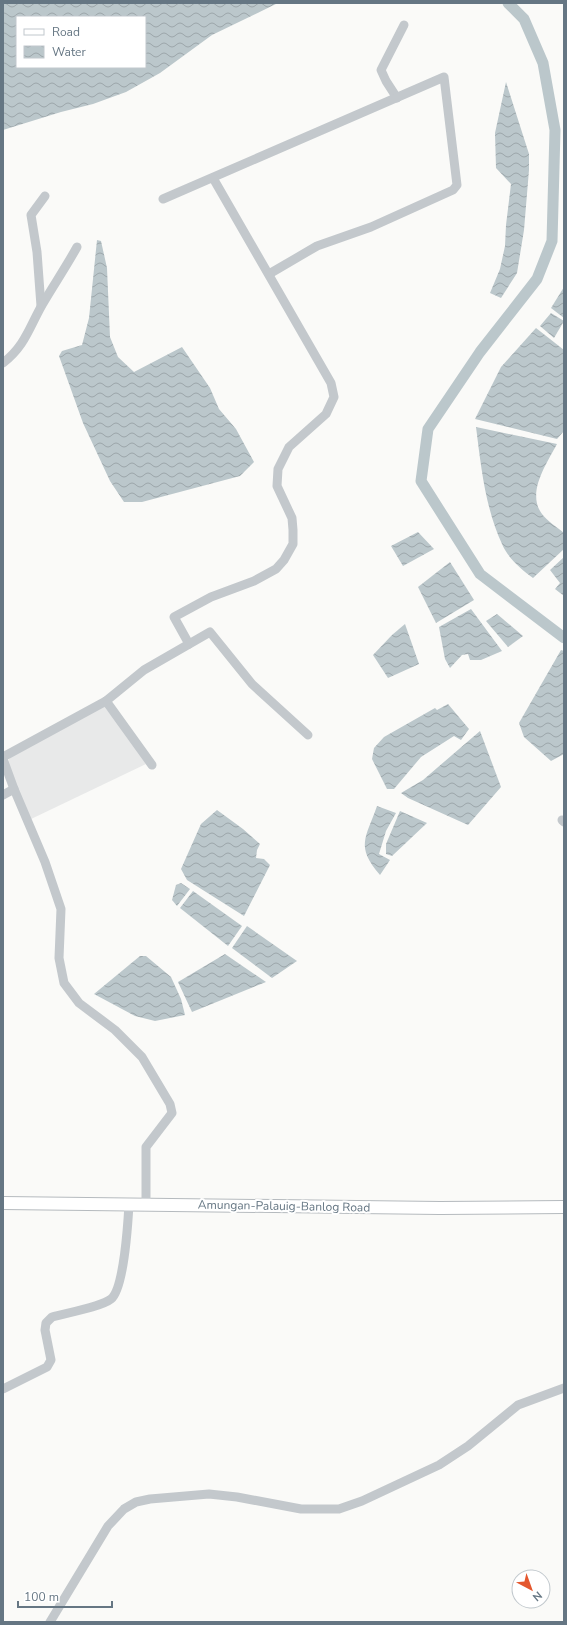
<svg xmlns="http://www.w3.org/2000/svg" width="567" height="1625" viewBox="0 0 567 1625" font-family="'Nunito Sans',sans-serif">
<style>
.built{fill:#e8e9e9}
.water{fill:url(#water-waves);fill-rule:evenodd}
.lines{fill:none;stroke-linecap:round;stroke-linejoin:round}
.river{stroke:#bbc7cb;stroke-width:11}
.major-casing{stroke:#b5babe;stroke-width:14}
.minor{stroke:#c3c8cc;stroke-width:9}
.major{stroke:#fff;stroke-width:12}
.labels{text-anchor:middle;stroke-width:4;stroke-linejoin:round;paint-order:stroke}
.street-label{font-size:12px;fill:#657683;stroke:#fff}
</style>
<defs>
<pattern id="water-waves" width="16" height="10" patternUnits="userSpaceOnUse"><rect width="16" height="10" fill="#bbc7cb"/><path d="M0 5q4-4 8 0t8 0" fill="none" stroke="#9ca6aa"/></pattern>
</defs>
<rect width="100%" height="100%" fill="#fafaf8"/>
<polygon class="built" points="103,705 131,740 146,764 29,820 7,763 12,754"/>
<g class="water">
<path d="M3,3H278L212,35L160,73L126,92L93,104L61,112L3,130ZM17,17H145V67H17Z"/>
<polygon points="506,82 529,154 529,170 524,230 517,273 501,298 490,293 500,269 505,246 506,225 511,184 496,168 495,133"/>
<polygon points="97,240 101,241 107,268 110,337 118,357 134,372 182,347 210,388 219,409 236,429 254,462 240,476 142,502 124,502 110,481 83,423 59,356 62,351 82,345 89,318"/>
<polygon points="564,287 564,318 551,308"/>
<polygon points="551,313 564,321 554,338 540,326"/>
<polygon points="536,328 564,350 564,431 557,439 475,419 501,367"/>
<path d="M476,427L557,444C547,463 526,493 542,514C547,521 557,527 564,533V549L533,578C521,569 508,558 502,544C485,507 481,466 476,427Z"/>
<polygon points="418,532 434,549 403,566 391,546"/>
<polygon points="564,557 564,596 555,589 560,583 550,570"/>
<polygon points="450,562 474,600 436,623 418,587"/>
<polygon points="471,609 502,651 481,660 470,660 468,654 462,655 450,668 445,659 439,627"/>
<polygon points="497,614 523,636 508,647 486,621"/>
<polygon points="405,624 419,664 388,678 373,655 392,635"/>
<polygon points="561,650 564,651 564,754 551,761 524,737 519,723"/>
<polygon points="448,704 469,729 461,740 454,736 421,757 394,789 387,789 372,759 374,748 384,737 435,708 437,710"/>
<polygon points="480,731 501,787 468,825 408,798 401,793 423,780"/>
<path d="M377,806L396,813L386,831L379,854L390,860L380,875C355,846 366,838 377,806Z"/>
<polygon points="217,810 243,829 260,844 257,850 256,858 264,859 270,865 244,916 187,880 181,869 201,824"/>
<polygon points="400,811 427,823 392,856 386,854 386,844"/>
<polygon points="181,883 190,889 177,906 172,900 176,885"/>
<polygon points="193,891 242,926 228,946 180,908"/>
<polygon points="247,926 297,961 272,978 232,948"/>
<polygon points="225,954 266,982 192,1012 178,982"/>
<polygon points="140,956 146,956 171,977 181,999 185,1015 155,1021 135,1016 94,994"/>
</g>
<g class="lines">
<polyline class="river" points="508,3 524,19 543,63 555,130 552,241 537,279 480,352 428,429 421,481 480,574 564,638"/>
<g class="major-casing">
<polyline id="major" points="3,1203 440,1208 564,1207"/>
</g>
<g class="minor">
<polyline points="397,98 386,81 381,70 404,25"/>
<polyline points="163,199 444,77 457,185 453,190 371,227 317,246 269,274"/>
<polyline points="41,306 37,252 31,215 45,196"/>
<path d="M3,363C25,346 29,328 42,305C53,286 66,267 77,247"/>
<polyline points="189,644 174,617 211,597 254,581 276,569 284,560 293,544 293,530 292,518 277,486 278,469 289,447 326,414 334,397 331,383 213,178"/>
<polyline points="106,701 152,765"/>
<polyline points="3,757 106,701 144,670 210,632 252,684 308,735"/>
<polyline points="3,759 14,789"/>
<polyline points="3,795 14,789 45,862 61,909 59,958 64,983 79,1003 115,1030 142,1057 170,1104 172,1113 146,1147 146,1204"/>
<polyline points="562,820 564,822"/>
<path d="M3,1389L47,1367L51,1360L45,1330L46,1323L52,1317C66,1313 101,1307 111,1299C124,1289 128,1222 129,1204"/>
<polyline points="50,1622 108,1526 124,1509 136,1502 150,1499 209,1494 237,1497 301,1509 339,1509 362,1501 439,1465 468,1446 518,1405 564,1388"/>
</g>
<use href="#major" class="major"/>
</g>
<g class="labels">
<g class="street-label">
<text transform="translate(284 1206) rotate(1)" y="4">Amungan-Palauig-Banlog Road</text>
</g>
</g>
<rect width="567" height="1625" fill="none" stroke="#657683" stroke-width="8"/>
<rect x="16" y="16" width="130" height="52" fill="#ffffff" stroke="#c1c8cd"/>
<rect x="24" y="29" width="20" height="6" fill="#ffffff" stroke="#c1c8cd"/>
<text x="52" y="36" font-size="12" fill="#657683">Road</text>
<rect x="24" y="46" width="20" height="12" fill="url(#water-waves)" stroke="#c1c8cd"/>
<text x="52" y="56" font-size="12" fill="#657683">Water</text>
<g transform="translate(531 1589) rotate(139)"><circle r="19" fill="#ffffff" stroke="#c1c8cd"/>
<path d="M0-3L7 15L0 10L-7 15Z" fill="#e4572e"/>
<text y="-6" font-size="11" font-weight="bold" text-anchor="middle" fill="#657683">N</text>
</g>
<path d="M18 1601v6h94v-6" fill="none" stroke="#657683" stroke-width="2"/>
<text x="24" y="1601" font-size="12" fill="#657683" stroke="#ffffff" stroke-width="3" paint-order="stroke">100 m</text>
</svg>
